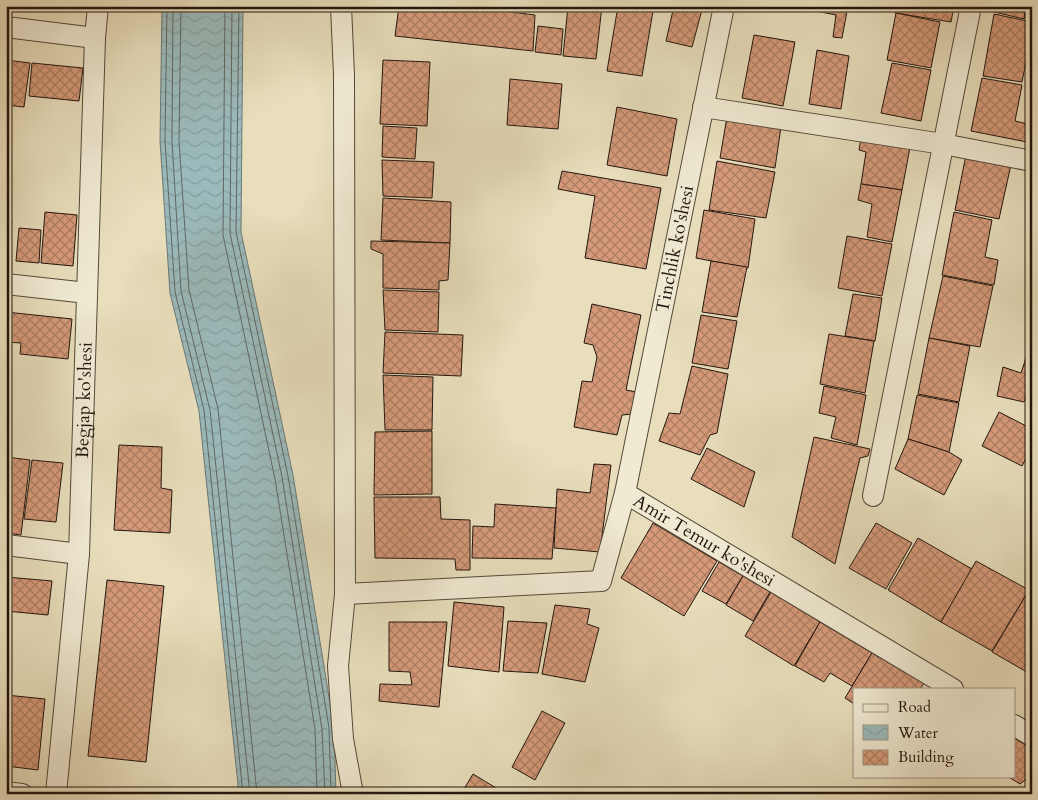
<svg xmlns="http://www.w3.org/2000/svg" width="1038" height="800" viewBox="0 0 1038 800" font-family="Cardo,serif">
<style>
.water{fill:url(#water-waves);stroke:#6b7876}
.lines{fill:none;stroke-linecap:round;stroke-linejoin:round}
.shore{stroke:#5f6864;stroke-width:1}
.building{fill:url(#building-cross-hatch);stroke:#23160e}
.minor-casing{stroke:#54483a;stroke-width:22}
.minor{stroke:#f0ead3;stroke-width:20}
.labels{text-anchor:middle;stroke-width:4.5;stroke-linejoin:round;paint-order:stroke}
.street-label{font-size:18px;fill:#23160e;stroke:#f0ead3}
</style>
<defs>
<pattern id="water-waves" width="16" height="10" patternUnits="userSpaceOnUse" patternTransform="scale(1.25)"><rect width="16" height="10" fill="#9bbabb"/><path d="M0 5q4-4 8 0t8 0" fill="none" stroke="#859fa0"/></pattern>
<pattern id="building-cross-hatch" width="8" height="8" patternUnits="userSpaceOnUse" patternTransform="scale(1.25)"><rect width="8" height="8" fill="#d69a7a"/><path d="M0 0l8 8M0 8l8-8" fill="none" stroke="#ad7d62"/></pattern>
</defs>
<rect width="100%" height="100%" fill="#e8debc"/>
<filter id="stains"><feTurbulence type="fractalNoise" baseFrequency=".004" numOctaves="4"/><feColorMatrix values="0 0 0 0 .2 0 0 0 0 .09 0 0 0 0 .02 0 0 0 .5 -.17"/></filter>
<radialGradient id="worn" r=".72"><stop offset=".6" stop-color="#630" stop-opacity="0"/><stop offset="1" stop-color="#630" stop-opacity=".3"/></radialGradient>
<polygon class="water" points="162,6 243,6 241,232 293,475 334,728 336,794 239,794 199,411 170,293 160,141"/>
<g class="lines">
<g class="shore">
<polyline points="167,6 165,141 175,292 204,410 243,794"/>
<polyline points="173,6 172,141 181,291 210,410 250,794"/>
<polyline points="181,6 179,141 189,290 218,409 257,794"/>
<polyline points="225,6 223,235 275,479 315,729 317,794"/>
<polyline points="232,6 230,233 282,477 322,729 325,794"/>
<polyline points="239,6 236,232 288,476 329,728 331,794"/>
</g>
</g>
<g class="building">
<polygon points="399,6 463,6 535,15 533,51 395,36"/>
<polygon points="568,6 602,6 596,59 563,56"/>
<polygon points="618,6 653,11 642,76 607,71"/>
<polygon points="674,6 703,6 692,47 666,41"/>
<polygon points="848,6 842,38 833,37 836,15 796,7"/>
<polygon points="896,6 954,6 951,22 895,13"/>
<polygon points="995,6 1026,6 1024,19 994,12"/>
<polygon points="896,13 940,22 931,68 887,60"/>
<polygon points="994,14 1032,22 1032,31 1022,82 983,76"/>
<polygon points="538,26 563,29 561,55 535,52"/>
<polygon points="754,35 795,42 783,106 742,98"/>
<polygon points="817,50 849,56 841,109 809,104"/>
<polygon points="6,60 30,63 24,107 6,105"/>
<polygon points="383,60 430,62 427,126 380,124"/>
<polygon points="32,63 83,68 79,101 29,96"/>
<polygon points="892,63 931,70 921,121 881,113"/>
<polygon points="982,78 1022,85 1015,121 1032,125 1032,143 971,131"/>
<polygon points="510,79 562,84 558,129 507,125"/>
<polygon points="617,107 677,119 667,176 607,165"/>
<polygon points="728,111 782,120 775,168 720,158"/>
<polygon points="383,126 417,128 415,159 382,157"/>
<polygon points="862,132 911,142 902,190 861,184 866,152 859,150"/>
<polygon points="967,150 1012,160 999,219 955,210"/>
<polygon points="382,160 434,162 432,198 383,196"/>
<polygon points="717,161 775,172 766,218 709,210"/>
<polygon points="562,171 661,188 646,269 585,258 595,196 558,189"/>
<polygon points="861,184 902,190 892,242 867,237 872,204 858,200"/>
<polygon points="383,198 451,202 450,243 381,240"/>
<polygon points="704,210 755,219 748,268 696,258"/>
<polygon points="45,212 77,215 73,266 41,263"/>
<polygon points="954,212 992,220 985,257 998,260 994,285 942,275"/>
<polygon points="6,220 12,221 9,256 6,256"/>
<polygon points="19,228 41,230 39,263 16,261"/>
<polygon points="847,236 892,244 882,296 838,288"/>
<polygon points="371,241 450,243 448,280 439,281 439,290 383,288 383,254 371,249"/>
<polygon points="711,261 747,267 737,317 702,312"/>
<polygon points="943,276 993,286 980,347 929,338"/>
<polygon points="383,290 439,292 438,332 385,330"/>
<polygon points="853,294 882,298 875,341 845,336"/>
<polygon points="592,304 641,315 626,390 637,392 633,414 622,415 617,435 574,427 582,381 592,382 597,357 593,345 584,343"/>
<polygon points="6,312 72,319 68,359 20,354 21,343 6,342"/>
<polygon points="701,315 737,321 728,369 692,363"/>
<polygon points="385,332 463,335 461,376 383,373"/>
<polygon points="829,334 874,341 865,393 820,384"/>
<polygon points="929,338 970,346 959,402 918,394"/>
<polygon points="1032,340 1032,391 1028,390 1024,402 997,396 1003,367 1021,373"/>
<polygon points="692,366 728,374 717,433 710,435 700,455 659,441 669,413 680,414"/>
<polygon points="383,375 433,377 432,430 385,430"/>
<polygon points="824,386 866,395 857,445 831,438 836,417 819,413"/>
<polygon points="917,395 959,403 949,452 908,439"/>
<polygon points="999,412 1032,429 1032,447 1022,466 982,446"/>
<polygon points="432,431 432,494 374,495 375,432"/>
<polygon points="814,437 870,449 868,456 860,458 835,564 792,537"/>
<polygon points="908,439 949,452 962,460 944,495 895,469"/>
<polygon points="119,445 162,447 161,488 172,490 170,533 114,530"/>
<polygon points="707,448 755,472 744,507 691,479"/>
<polygon points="6,457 30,460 21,535 6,533"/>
<polygon points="32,460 63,463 56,522 24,519"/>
<polygon points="594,464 611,465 600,552 554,548 557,489 590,493"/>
<polygon points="374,497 440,497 441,519 470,520 470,570 456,570 455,559 375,558"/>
<polygon points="495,504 556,508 552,559 472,558 473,526 494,527"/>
<polygon points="653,523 717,561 684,616 621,578"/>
<polygon points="876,523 912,543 886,589 849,568"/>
<polygon points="918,538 972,569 941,622 888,590"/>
<polygon points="976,561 1029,590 992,651 941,622"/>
<polygon points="719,562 743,576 726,604 702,591"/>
<polygon points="743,576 770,592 753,621 726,605"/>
<polygon points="6,577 52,581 48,615 6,611"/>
<polygon points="107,580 164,586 146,762 88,756"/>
<polygon points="1032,585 1032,675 992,652"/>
<polygon points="771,592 820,622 794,666 745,636"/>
<polygon points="454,602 504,607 499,672 448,666"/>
<polygon points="555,605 590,609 587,624 599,628 585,682 542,674"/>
<polygon points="508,621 547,623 538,673 503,671"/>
<polygon points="389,622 447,622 439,707 379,701 380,684 412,685 410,672 389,671"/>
<polygon points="820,622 872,653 852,686 830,673 824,682 795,666"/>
<polygon points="872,653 924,683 920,689 854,689 854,704 845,698"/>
<polygon points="6,695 45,699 38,770 6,766"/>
<polygon points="542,711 565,723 535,780 512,767"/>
<polygon points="1014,738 1032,749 1032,784 1025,780 1020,784 1007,776 1014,776"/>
<polygon points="473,774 506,794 461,794"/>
</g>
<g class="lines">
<g class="minor-casing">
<g id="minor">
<polyline points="341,6 344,75 345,594 338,666 343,739 353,794"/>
<polyline points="6,27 95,38"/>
<polyline points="703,107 943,144 1032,161"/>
<polyline points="6,284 87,293"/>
<path id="s1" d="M625,493L724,6"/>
<polyline points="873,496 971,6"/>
<polyline points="6,545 79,554"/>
<path id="s2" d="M345,594L601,581L625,493L953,689"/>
<polyline points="1014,725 1032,736"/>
<polyline points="6,792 22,794"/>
<path id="s3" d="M56,794L79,554L95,38L98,6"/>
</g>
</g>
<use href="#minor" class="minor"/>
</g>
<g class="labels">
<g class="street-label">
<text dy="6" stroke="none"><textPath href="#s1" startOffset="249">Tinchlik ko'shesi</textPath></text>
<text dy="6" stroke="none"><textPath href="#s3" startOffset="395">Begjap ko'shesi</textPath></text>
<text dy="6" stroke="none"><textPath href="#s2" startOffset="440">Amir Temur ko'shesi</textPath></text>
</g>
</g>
<rect width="1038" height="800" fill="none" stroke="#e8debc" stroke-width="25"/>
<rect x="8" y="8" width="1023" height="785" fill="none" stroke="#23160e" stroke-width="2.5"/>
<rect x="12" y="12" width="1013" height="775" fill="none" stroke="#23160e"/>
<rect x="853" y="688" width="162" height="90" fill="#f0ead3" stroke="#9e9584"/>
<rect x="863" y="704" width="25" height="8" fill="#f0ead3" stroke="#9e9584"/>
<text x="898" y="712" font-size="15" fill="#23160e">Road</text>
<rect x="863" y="725" width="25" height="15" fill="url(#water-waves)" stroke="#9e9584"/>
<text x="898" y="738" font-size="15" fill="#23160e">Water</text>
<rect x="863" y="750" width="25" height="15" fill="url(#building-cross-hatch)" stroke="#9e9584"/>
<text x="898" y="762" font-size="15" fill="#23160e">Building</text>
<rect width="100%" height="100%" filter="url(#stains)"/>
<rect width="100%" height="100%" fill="url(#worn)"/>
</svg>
